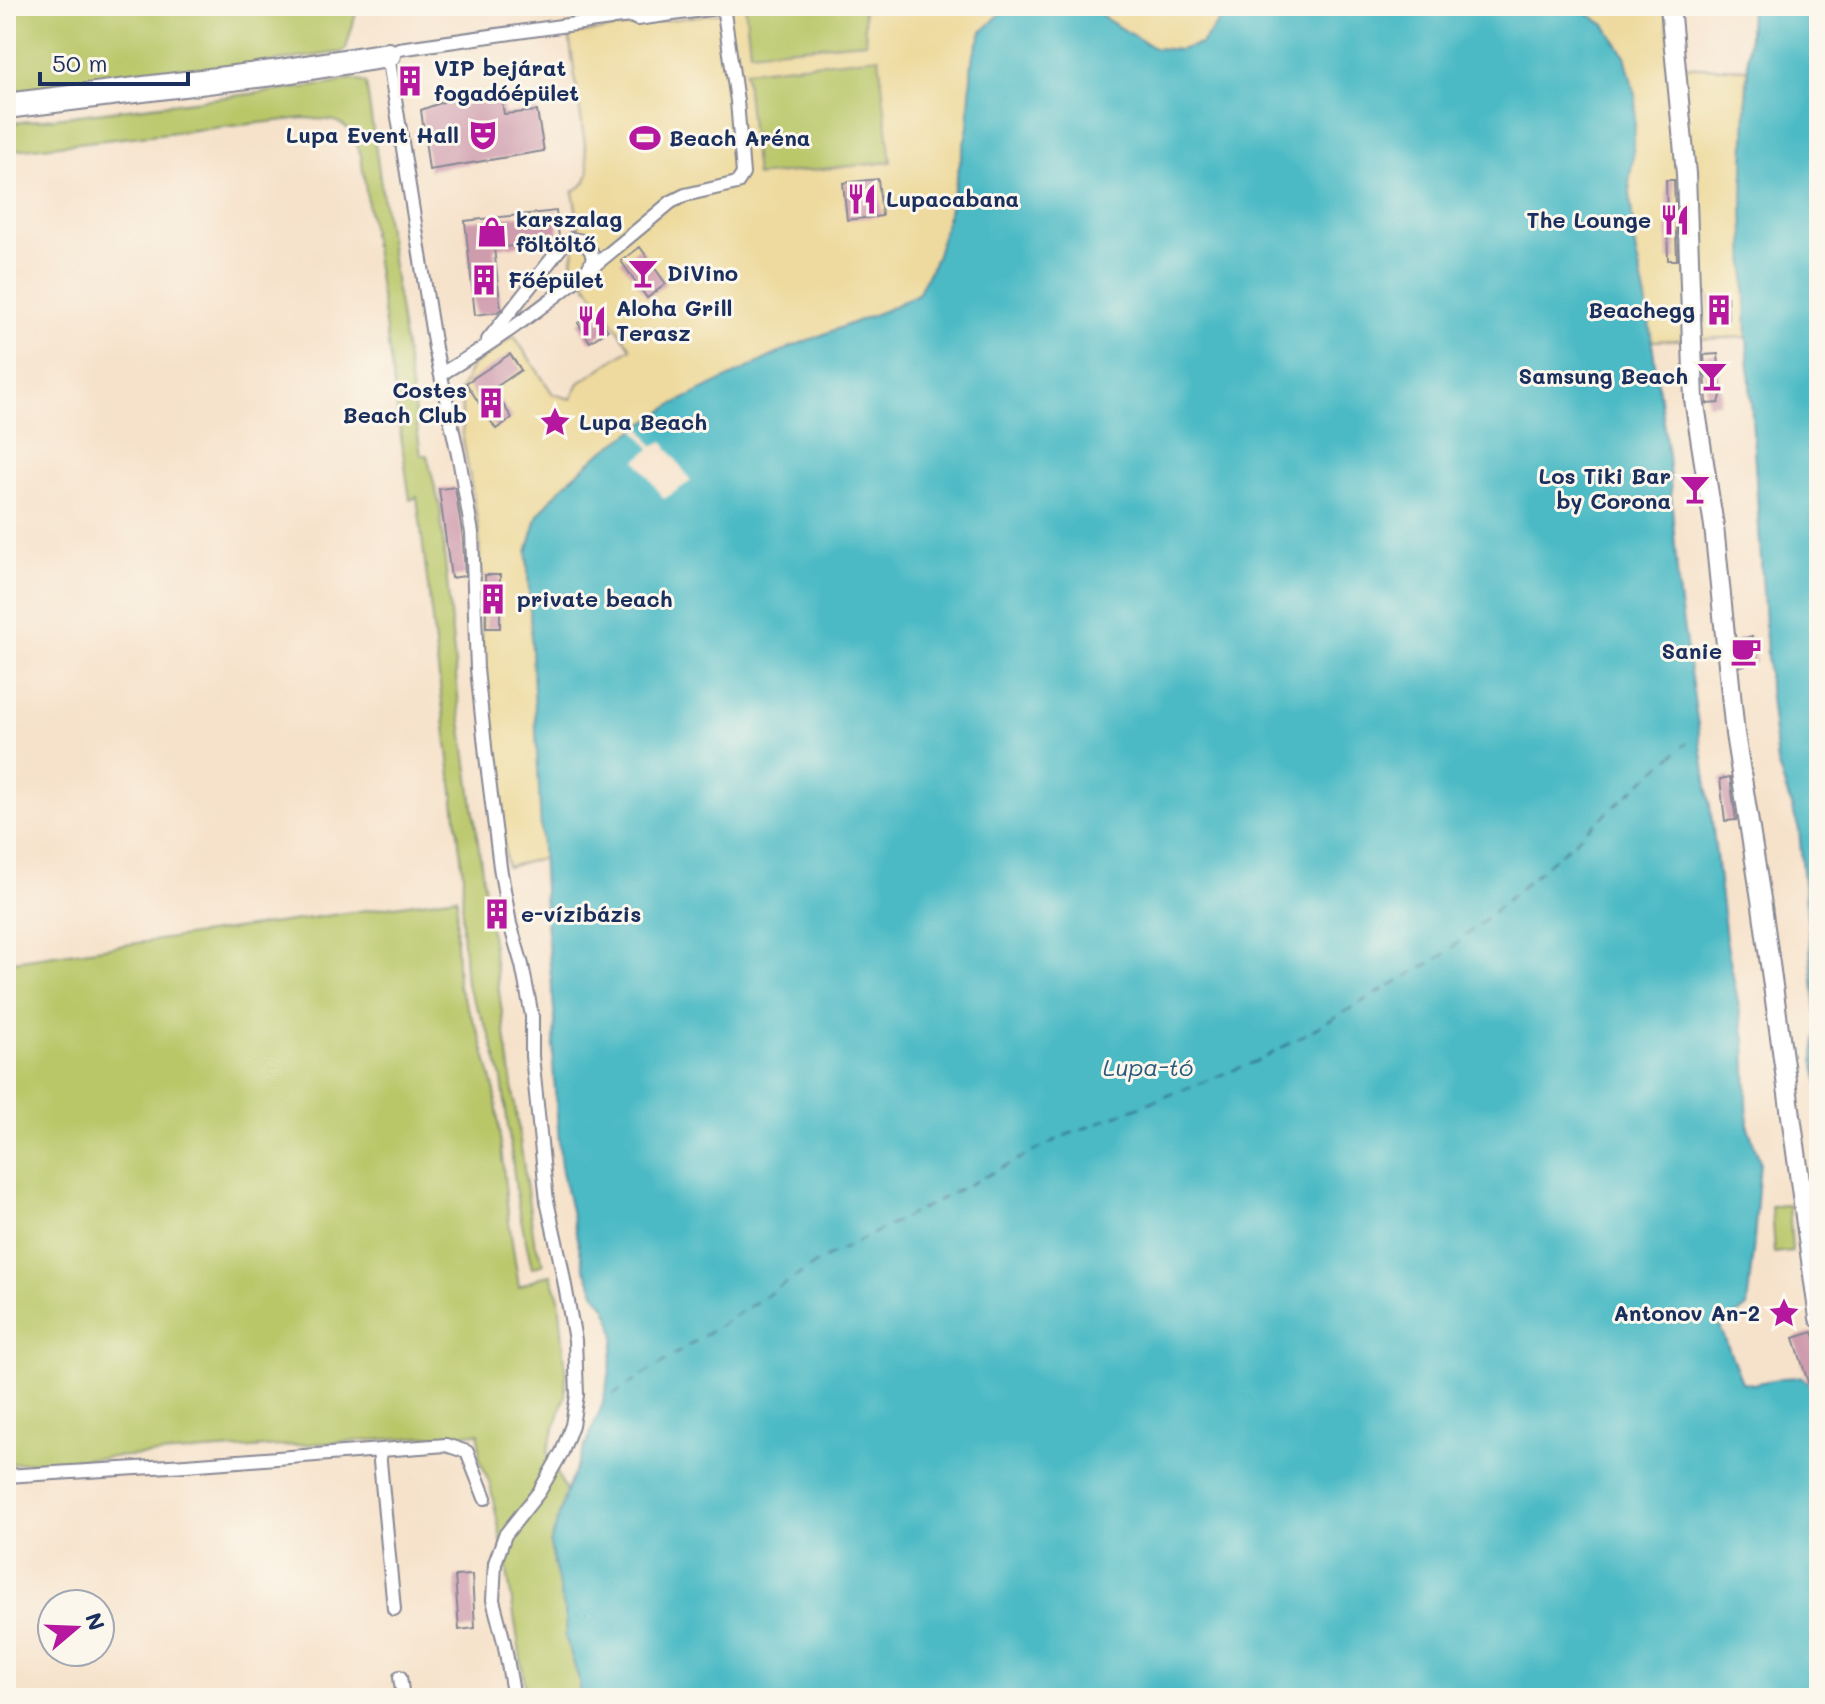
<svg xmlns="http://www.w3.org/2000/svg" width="1825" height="1704" viewBox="0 0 1825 1704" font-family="Mali,sans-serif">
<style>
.green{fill:#bac769;stroke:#6a7b64;stroke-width:2}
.sand{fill:#eeda9e;stroke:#84847e;stroke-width:2;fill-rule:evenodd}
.water{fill:#4cbac5;stroke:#347492;stroke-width:2}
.pier{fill:#f6e2ca}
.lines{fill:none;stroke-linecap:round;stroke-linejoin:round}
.ferry{stroke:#2a597d;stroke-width:2;stroke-dasharray:10 8;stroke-linecap:butt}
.building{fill:#cf9cae}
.service-casing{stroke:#888894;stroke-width:16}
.pedestrian-casing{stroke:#888894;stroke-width:22}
.minor-casing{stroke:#888894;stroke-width:28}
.service{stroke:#fff;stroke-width:12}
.pedestrian{stroke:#fff;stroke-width:18}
.minor{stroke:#fff;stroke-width:24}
.labels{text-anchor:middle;stroke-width:6;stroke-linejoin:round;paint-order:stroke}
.poi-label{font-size:22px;font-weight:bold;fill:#1b2f5e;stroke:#fbf7ec;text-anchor:start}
.water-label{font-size:24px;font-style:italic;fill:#2a597d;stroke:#fbf7ec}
</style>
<rect width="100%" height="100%" fill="#fbf7ec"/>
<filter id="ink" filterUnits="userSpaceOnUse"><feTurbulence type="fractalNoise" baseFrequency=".0125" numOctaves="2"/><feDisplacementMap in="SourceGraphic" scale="16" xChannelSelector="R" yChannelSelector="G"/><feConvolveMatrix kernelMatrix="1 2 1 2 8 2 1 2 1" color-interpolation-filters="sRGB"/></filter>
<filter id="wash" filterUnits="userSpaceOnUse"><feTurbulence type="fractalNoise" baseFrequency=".006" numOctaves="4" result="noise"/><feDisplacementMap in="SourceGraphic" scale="32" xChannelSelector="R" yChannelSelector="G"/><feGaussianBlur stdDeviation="1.8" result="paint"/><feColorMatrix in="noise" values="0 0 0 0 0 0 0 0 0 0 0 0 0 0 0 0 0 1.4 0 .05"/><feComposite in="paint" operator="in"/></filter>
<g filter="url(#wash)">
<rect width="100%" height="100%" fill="#f6e2ca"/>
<g class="green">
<polygon points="6,6 358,6 346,49 342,52 6,99"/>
<polygon points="745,6 863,6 866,42 750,52"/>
<polygon points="880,56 891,162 756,176 745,71"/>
<path d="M351,79L366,83L421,455H427L440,508L459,707L534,1240L544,1264L532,1268L518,1206L502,1079L490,1035L466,984L462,928L463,874L417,497L410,500L361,156C348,118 341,121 304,118L6,151V124L332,84Z"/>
<polygon points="457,897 456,943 458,986 480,1036 495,1092 509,1222 519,1287 540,1277 551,1275 559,1298 566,1374 565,1396 547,1452 566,1492 550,1545 567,1623 565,1636 579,1680 579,1698 527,1698 506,1564 490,1484 479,1458 479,1433 6,1464 6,962"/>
<polygon points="1789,1205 1792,1251 1774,1253 1771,1206"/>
</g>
<g class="sand">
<path d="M732,6H745L750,52L866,42L863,6H1024L1002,12L982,32L972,60L968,127L949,212L936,258L918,294L886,310L791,347L672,406L599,454L563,486L538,515L527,552L543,858L507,867L483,680L479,531L463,439L461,389L472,366L514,336L553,394L571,399L579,383L631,348L581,277L572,260L579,225L573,192L585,183L589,173L569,35L732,11ZM879,57L891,162L756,176L745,71Z"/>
<polygon points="1094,6 1231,6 1201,44 1179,50 1154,48 1106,19"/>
<polygon points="1576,6 1665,6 1673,66 1747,69 1743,200 1747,337 1651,341 1646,300 1635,249 1629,182 1633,157 1636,99 1625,56 1605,25"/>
</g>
<g class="water">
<polygon points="1024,6 1094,6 1106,19 1154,48 1179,50 1201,44 1231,6 1576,6 1605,25 1625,56 1636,99 1633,157 1629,182 1635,249 1646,300 1668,455 1679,597 1711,813 1726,939 1745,1039 1748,1127 1760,1161 1754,1241 1747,1307 1734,1317 1717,1319 1742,1382 1753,1384 1782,1378 1801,1377 1819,1392 1819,1698 579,1698 579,1680 565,1636 567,1623 550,1545 566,1492 602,1406 609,1376 615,1337 612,1322 606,1308 597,1296 584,1268 561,1167 553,1065 555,1021 545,910 527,552 538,515 563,486 599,454 672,405 791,347 886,310 918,294 936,258 949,212 968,127 972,60 982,32 1002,12"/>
<polygon points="1750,6 1819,6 1819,1085 1814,1060 1817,1022 1799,830 1777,763 1769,687 1747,337 1743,200"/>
</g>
<polygon class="pier" points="638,423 653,446 663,441 691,481 664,499 636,460 650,449 633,427"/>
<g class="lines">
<polyline class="ferry" points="612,1395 820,1261 1064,1136 1262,1059 1444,955 1687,743"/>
</g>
<g id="blocks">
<g class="building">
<polygon points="478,89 480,98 501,95 504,114 537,111 544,151 429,170 421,110"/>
<polygon points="878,179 882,216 847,220 843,183"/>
<polygon points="1666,180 1674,180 1677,260 1668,260"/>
<polygon points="556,211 559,237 555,241 494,248 501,309 498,312 475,315 465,221"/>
<polygon points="640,247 666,284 647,298 621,261"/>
<polygon points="1709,297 1727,297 1728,323 1710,324"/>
<polygon points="595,312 608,330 590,342 578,323"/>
<polygon points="510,354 521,370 493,389 512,418 496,429 466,383"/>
<polygon points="1718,354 1721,396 1719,403 1707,404 1704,355"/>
<polygon points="455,487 463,539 465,576 451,578 439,489"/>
<polygon points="485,575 500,575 500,628 486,628"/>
<polygon points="1752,637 1756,663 1740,666 1738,639"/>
<polygon points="1730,777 1736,820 1725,821 1720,779"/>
<polygon points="1813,1332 1819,1349 1819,1406 1816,1407 1794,1338"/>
<polygon points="472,1575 475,1628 459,1630 455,1576"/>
</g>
</g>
</g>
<g filter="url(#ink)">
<use href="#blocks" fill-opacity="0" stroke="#888894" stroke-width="2"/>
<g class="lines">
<g class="service-casing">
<g id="service">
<polyline points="613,18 631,16 637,19 723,7"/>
<polyline points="488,340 562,246 572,239 583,241 591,251 593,259 587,271"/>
<path d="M441,374C524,326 598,263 671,202L685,195L737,183L743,174L737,101L723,6"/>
<polyline points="379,1451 394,1609"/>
<polyline points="6,1476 186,1465 446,1445 467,1452 485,1498"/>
<polyline points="400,1677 403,1698"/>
<polyline points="514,1698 504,1642 493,1600 495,1563 505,1535 539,1492 562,1452 572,1425 577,1395 575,1340 561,1264 547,1201 532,1056 532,1016 522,965 510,924 500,867 486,756 477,669 472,533 460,464 435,348 388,55 399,49 610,19 620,12 625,6"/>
</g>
</g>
<g class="pedestrian-casing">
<polyline id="pedestrian" points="1670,6 1686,174 1694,399 1714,526 1735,734 1761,899 1819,1318"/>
</g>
<g class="minor-casing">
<polyline id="minor" points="6,106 273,73 388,55"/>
</g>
<use href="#service" class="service"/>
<use href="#pedestrian" class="pedestrian"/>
<use href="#minor" class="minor"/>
</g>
</g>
<defs>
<g id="building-bare" transform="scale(2.4)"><path d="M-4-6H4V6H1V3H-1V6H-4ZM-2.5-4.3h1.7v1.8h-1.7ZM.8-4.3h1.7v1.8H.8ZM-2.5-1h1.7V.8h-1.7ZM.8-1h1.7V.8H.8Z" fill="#b5179e" stroke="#fbf7ec" stroke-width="2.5" paint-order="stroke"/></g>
<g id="theatre-bare" transform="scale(2.4)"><path d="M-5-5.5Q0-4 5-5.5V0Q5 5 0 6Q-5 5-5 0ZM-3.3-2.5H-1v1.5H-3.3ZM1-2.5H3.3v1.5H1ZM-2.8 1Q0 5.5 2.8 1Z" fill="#b5179e" stroke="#fbf7ec" stroke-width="2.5" paint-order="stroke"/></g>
<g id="stadium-bare" transform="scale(2.4)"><path d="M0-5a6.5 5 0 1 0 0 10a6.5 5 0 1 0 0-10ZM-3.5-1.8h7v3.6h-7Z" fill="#b5179e" stroke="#fbf7ec" stroke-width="2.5" paint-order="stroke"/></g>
<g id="restaurant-bare" transform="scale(2.4)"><path d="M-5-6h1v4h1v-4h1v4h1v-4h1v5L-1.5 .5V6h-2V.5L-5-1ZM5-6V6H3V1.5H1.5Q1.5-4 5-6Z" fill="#b5179e" stroke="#fbf7ec" stroke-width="2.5" paint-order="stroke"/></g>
<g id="shop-bare" transform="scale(2.4)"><path d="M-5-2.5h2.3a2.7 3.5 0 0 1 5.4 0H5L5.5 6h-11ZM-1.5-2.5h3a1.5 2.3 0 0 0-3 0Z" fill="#b5179e" stroke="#fbf7ec" stroke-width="2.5" paint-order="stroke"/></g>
<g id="bar-bare" transform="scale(2.4)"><path d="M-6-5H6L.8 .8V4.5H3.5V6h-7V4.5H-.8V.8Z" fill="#b5179e" stroke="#fbf7ec" stroke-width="2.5" paint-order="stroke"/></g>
<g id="sight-bare" transform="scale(2.4)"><path d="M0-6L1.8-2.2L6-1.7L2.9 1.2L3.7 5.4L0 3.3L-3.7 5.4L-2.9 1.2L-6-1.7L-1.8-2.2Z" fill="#b5179e" stroke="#fbf7ec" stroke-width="2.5" paint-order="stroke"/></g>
<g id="cafe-bare" transform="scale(2.4)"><path d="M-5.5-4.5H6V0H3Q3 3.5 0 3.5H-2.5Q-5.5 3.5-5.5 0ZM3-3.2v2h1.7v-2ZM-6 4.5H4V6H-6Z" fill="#b5179e" stroke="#fbf7ec" stroke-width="2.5" paint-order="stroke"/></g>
</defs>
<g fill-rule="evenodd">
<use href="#building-bare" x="410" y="81"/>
<use href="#theatre-bare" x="483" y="135"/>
<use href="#stadium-bare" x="645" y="138"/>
<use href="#restaurant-bare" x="862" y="199"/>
<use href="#restaurant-bare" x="1675" y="220"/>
<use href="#shop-bare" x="492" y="232"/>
<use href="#bar-bare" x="643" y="273"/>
<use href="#building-bare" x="484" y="280"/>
<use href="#building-bare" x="1719" y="310"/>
<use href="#restaurant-bare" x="592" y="321"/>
<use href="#bar-bare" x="1712" y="376"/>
<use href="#building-bare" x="491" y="403"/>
<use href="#sight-bare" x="555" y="422"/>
<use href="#bar-bare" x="1695" y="489"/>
<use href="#building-bare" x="493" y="599"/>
<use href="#cafe-bare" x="1746" y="651"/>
<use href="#building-bare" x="497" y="914"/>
<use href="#sight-bare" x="1784" y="1313"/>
</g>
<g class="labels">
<g class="poi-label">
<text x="434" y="76">VIP bejárat<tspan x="434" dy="25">fogadóépület</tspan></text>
<text x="459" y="143" text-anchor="end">Lupa Event Hall</text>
<text x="669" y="146">Beach Aréna</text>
<text x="886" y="207">Lupacabana</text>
<text x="516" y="227">karszalag<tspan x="516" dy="25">föltöltő</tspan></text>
<text x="1651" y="228" text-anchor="end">The Lounge</text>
<text x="667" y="281">DiVino</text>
<text x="508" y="288">Főépület</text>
<text x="616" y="316">Aloha Grill<tspan x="616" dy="25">Terasz</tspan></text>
<text x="1695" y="318" text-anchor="end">Beachegg</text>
<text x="1688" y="384" text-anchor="end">Samsung Beach</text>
<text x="467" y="398" text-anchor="end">Costes<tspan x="467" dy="25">Beach Club</tspan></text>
<text x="579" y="430">Lupa Beach</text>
<text x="1671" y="484" text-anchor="end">Los Tiki Bar<tspan x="1671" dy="25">by Corona</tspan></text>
<text x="517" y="607">private beach</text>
<text x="1722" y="659" text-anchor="end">Sanie</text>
<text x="521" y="922">e-vízibázis</text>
<text x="1760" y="1321" text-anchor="end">Antonov An-2</text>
</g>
<g class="water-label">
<text x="1148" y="1076">Lupa-tó</text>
</g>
</g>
<rect width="1825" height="1704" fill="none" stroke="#fbf7ec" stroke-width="32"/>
<g transform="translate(76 1628) rotate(71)"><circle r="38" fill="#fbf7ec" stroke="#a1a7b3" stroke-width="2"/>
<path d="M0-6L14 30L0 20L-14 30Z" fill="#b5179e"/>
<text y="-12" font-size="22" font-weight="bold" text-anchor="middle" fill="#1b2f5e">N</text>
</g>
<path d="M40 72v12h148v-12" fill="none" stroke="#1b2f5e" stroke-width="4"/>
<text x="52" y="72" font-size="24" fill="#1b2f5e" stroke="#fbf7ec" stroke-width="6" paint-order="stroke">50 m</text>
</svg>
